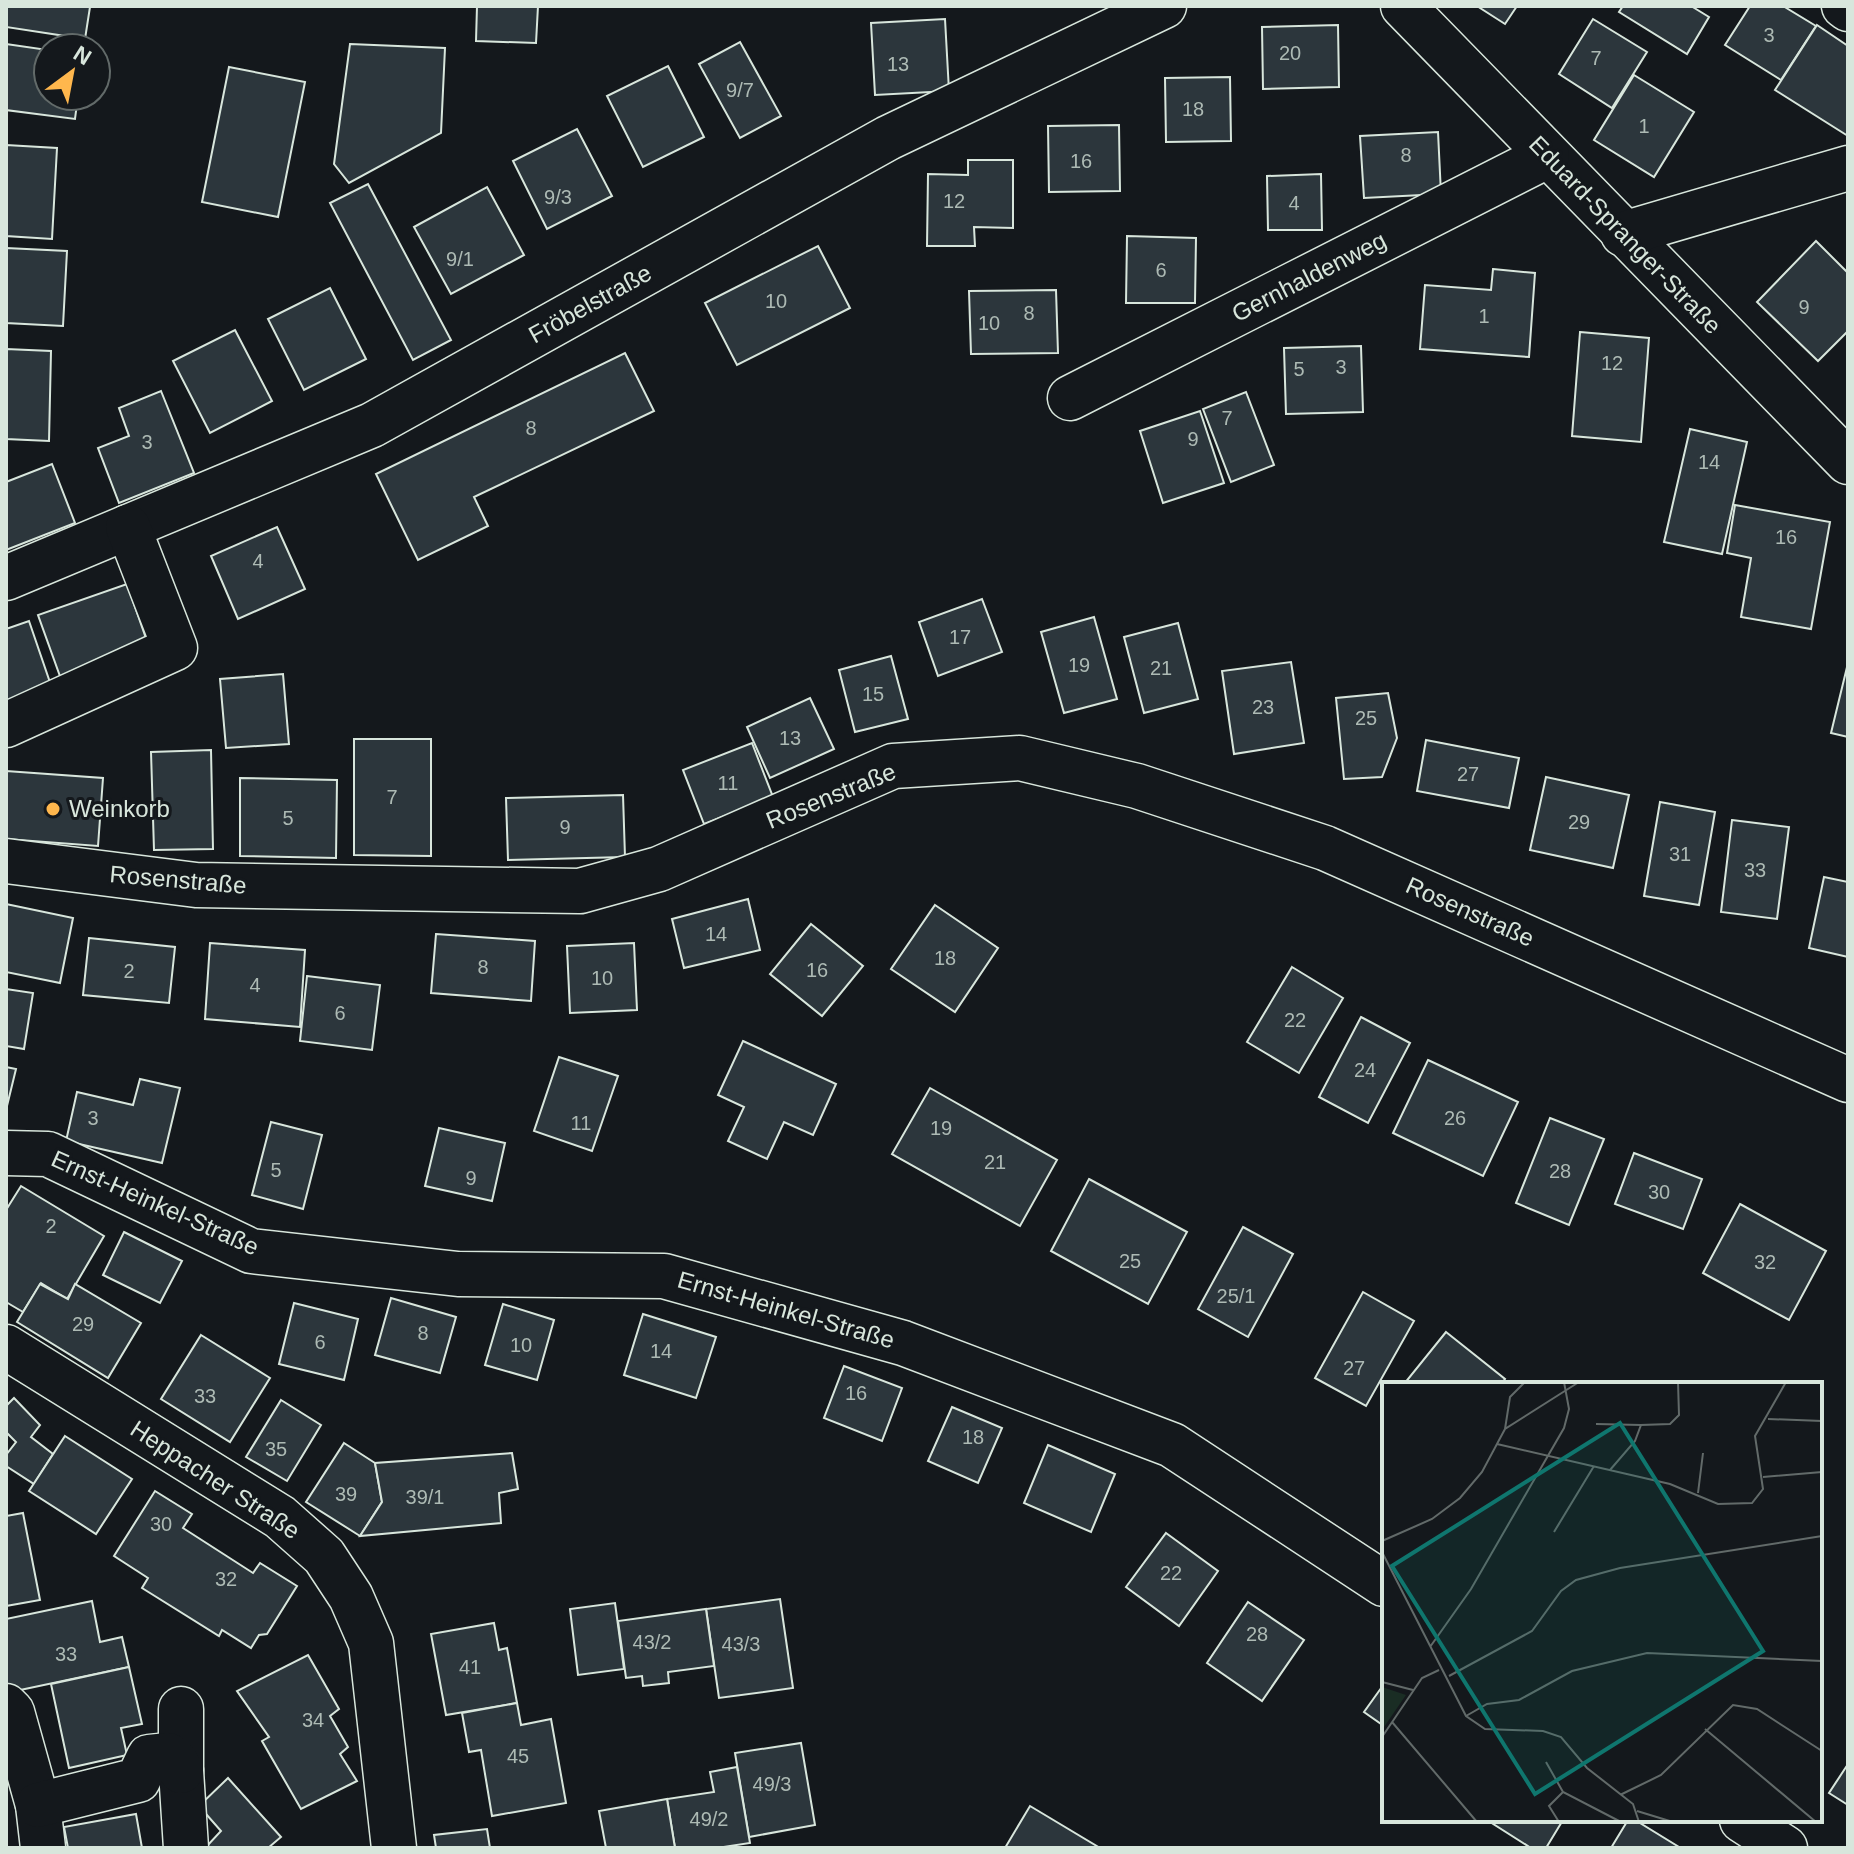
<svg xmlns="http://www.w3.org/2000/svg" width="1854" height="1854" viewBox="0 0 1854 1854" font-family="Arial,sans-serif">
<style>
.building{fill:#2c363c;stroke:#d8e6dc;stroke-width:2}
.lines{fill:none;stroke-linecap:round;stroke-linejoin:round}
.minor-casing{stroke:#d8e6dc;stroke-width:47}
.minor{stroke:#14181c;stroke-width:44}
.poi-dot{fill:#ffb74d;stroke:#14181c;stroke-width:3}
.labels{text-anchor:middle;stroke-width:6;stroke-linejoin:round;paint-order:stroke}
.number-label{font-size:20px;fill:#adbab4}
.street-label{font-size:24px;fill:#d8e6dc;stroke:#14181c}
.poi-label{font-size:24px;fill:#d8e6dc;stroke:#14181c;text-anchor:start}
.inset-road{fill:none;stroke:#626a69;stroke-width:2}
.view{fill:#0f766e;fill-opacity:0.15;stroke:#0f766e;stroke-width:4}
.inset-edge{fill:none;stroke:#d8e6dc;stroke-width:4}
</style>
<rect width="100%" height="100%" fill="#14181c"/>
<g class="building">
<polygon points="6,6 90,7 85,39 6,27"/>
<polygon points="477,6 538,6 536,43 476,41"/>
<polygon points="1477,6 1517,6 1505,24"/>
<polygon points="1623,6 1691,6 1709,17 1687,54 1619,12"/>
<polygon points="1750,6 1783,6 1816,26 1781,80 1725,45"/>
<polygon points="945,19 949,91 875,95 871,23"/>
<polygon points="1593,19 1647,52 1612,108 1559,74"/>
<polygon points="1338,25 1339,87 1263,89 1262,27"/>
<polygon points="1817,25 1848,46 1848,136 1775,90"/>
<polygon points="740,42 781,116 740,138 699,64"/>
<polygon points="6,44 48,50 48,96 78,96 75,119 6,110"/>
<polygon points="350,44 445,48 441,133 349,183 334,164"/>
<polygon points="668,66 704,137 643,167 607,96"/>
<polygon points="229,67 305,82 278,217 202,202"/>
<polygon points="1634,75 1694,112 1654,177 1594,140"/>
<polygon points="1230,77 1231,141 1166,142 1165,78"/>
<polygon points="1119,125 1120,191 1049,192 1048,126"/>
<polygon points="577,129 612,196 547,229 513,161"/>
<polygon points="1438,132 1441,194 1364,198 1360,136"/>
<polygon points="6,145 57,148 52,239 6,236"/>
<polygon points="968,160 1013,160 1013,228 974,227 975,246 927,246 928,174 968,175"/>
<polygon points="1321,174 1322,230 1268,230 1267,176"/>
<polygon points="368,184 451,340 413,360 330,203"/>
<polygon points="487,187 524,255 451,294 414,227"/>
<polygon points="1127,236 1196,238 1195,303 1126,303"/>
<polygon points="1816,241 1848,273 1848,331 1818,361 1757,302"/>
<polygon points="818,246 850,308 737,365 705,303"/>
<polygon points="6,248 67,251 63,326 6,323"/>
<polygon points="1493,269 1535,273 1529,357 1420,349 1425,285 1491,290"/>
<polygon points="330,288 366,359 304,390 268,319"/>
<polygon points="1056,290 1058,353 971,354 969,291"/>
<polygon points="235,330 272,401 210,433 173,361"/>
<polygon points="1580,332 1649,338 1641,442 1572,436"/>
<polygon points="1361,346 1363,412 1286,414 1284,348"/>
<polygon points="6,349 51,351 49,441 6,439"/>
<polygon points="625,353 654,411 474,497 488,526 418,560 376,474"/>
<polygon points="161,391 194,473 119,503 98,448 129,436 119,408"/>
<polygon points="1246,392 1274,465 1231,482 1203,409"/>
<polygon points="1200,411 1224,483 1163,503 1140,431"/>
<polygon points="1690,429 1747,442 1722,554 1664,542"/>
<polygon points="52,464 75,523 6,550 6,482"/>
<polygon points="1735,505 1830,522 1811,629 1741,617 1751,558 1727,553"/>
<polygon points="277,527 305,589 238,619 211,556"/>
<polygon points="127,584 149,647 61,679 38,615"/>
<polygon points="982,599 1002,652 938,676 919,622"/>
<polygon points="1094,617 1117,699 1064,713 1041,632"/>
<polygon points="29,621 56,700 6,717 6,629"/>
<polygon points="1178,623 1198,699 1144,713 1124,637"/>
<polygon points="891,656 908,719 855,732 839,670"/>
<polygon points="1291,662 1304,743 1234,754 1222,671"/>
<polygon points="1848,663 1848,737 1831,733"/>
<polygon points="283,674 289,744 226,748 220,679"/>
<polygon points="1388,693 1397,738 1382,777 1344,779 1336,698"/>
<polygon points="810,698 834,749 770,778 747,727"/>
<polygon points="354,739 431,739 431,856 354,855"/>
<polygon points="1426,740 1519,758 1509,808 1417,791"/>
<polygon points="752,743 773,797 704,824 683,770"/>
<polygon points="211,750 213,849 154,850 151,752"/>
<polygon points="6,771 103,778 98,846 6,839"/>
<polygon points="1546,777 1629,795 1613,868 1530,850"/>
<polygon points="240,778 337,780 336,858 240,856"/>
<polygon points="623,795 625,857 508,860 506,798"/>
<polygon points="1660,802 1715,812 1699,905 1644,896"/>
<polygon points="1732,820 1789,827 1777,919 1721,912"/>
<polygon points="1824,877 1848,882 1848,957 1809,948"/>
<polygon points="748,899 760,950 684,968 672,919"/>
<polygon points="6,904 73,918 60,983 6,972"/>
<polygon points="935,905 998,948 955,1012 891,969"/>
<polygon points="811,924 863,966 822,1016 770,974"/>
<polygon points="436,934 535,941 531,1001 431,993"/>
<polygon points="89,938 175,947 169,1003 83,995"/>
<polygon points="210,943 305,950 300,1027 205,1019"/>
<polygon points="634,943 637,1010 570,1013 567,946"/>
<polygon points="1292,967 1343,998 1299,1073 1247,1042"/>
<polygon points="307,976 380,985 372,1050 300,1041"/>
<polygon points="6,989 33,993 24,1049 6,1046"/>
<polygon points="1361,1017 1410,1043 1368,1123 1319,1097"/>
<polygon points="743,1041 836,1084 813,1135 784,1122 767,1159 728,1141 744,1107 718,1095"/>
<polygon points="559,1057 618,1076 592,1151 534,1131"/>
<polygon points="1428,1060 1518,1102 1483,1176 1393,1133"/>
<polygon points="6,1067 16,1069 6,1110"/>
<polygon points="140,1079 180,1088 162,1163 66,1141 77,1092 133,1105"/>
<polygon points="930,1088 1057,1160 1020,1226 892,1154"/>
<polygon points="1550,1118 1604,1139 1569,1225 1516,1203"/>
<polygon points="271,1122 322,1135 303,1209 252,1195"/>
<polygon points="439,1128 505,1143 492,1201 425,1186"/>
<polygon points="1634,1153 1702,1179 1683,1229 1615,1204"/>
<polygon points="1089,1179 1187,1232 1148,1304 1051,1251"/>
<polygon points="21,1186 104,1236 67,1299 41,1283 23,1312 6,1302 6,1210"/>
<polygon points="1740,1204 1826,1251 1789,1320 1703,1273"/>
<polygon points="1243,1227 1293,1254 1248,1337 1198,1309"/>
<polygon points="124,1232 182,1261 160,1303 103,1275"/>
<polygon points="40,1284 68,1299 75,1284 141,1323 108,1378 17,1322"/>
<polygon points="1363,1292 1414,1321 1366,1406 1315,1378"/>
<polygon points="391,1298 456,1317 440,1373 375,1355"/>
<polygon points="294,1303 358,1319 344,1380 279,1364"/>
<polygon points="503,1304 554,1320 537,1380 485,1365"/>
<polygon points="643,1314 716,1337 696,1398 624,1375"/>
<polygon points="1446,1332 1505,1379 1501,1384 1404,1384"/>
<polygon points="201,1335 270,1378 230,1442 161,1399"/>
<polygon points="844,1366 902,1388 882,1441 824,1418"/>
<polygon points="14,1398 40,1425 31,1437 53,1454 34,1484 6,1466 6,1455 16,1442 6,1432 6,1406"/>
<polygon points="281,1400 321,1425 287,1481 246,1457"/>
<polygon points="952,1407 1002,1428 978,1483 928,1461"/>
<polygon points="65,1436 132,1479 96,1534 29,1491"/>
<polygon points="344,1443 375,1463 382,1502 360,1536 306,1502"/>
<polygon points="1048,1445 1115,1474 1091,1532 1024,1503"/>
<polygon points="512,1453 518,1489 499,1493 501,1523 360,1536 382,1502 375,1463"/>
<polygon points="155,1491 192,1514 183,1528 253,1573 260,1563 297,1586 267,1634 259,1635 251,1648 222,1630 219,1636 142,1588 148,1578 114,1556"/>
<polygon points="23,1513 40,1600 6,1606 6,1516"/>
<polygon points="1166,1533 1218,1571 1179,1626 1126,1587"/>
<polygon points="780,1599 793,1688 719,1698 706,1609"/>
<polygon points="92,1601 100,1642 122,1637 129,1667 6,1693 6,1619"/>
<polygon points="1248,1602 1304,1640 1262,1701 1207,1663"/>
<polygon points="615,1603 624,1669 578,1675 570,1609"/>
<polygon points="706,1609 714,1666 668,1672 669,1683 643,1686 642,1676 626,1678 618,1621"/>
<polygon points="494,1623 499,1650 507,1648 517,1703 446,1715 431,1634"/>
<polygon points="308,1655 339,1709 330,1716 348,1747 340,1754 357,1781 301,1809 262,1741 269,1737 237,1691"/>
<polygon points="129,1667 142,1724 121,1728 127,1755 69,1768 51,1684"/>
<polygon points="1384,1684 1384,1726 1364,1712"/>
<polygon points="517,1703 521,1725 551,1719 566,1803 492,1816 481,1750 469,1752 462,1713"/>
<polygon points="801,1743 815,1825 749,1837 735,1753"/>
<polygon points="1848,1764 1848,1805 1829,1793"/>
<polygon points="737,1767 750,1843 717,1848 675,1848 667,1799 714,1792 710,1772"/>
<polygon points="228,1778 281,1837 268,1848 206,1847 221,1831 199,1806"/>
<polygon points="667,1799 675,1848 606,1848 599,1811"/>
<polygon points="1030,1806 1100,1848 1005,1848"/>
<polygon points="136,1814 142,1848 68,1848 64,1827"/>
<polygon points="1487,1820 1563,1820 1546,1848 1531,1848"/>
<polygon points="1628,1820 1635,1820 1679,1847 1611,1848"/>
<polygon points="487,1829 490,1848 436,1848 434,1835"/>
</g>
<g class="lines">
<g class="minor-casing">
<g id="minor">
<polyline points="1403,6 1848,462"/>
<polyline points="1844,6 1848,9"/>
<polyline points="1623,234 1848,168"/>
<polyline points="1070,398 1547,156"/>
<polyline points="6,578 372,425 888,138 1164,6"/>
<polyline points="6,725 175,648 128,527"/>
<polyline points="6,861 196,885 580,891 659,869 893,766 1020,758 1137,786 1325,848 1848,1080"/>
<polyline points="6,1153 48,1154 251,1251 458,1274 664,1276 903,1343 1172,1445 1384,1584"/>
<polyline points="6,1347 280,1517 324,1556 351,1597 371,1643 394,1848"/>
<polyline points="6,1706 12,1712 38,1805 43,1848"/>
<polyline points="181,1709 181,1771 186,1848"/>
<polyline points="38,1805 138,1780 149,1757 168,1755 176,1762 181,1771"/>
<polyline points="1742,1820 1785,1848"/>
</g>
</g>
<use href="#minor" class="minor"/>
</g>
<circle class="poi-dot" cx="53" cy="809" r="8"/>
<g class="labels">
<g class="number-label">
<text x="1769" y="42">3</text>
<text x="1290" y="60">20</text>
<text x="1596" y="65">7</text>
<text x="898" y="71">13</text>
<text x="740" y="97">9/7</text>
<text x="1193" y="116">18</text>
<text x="1644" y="133">1</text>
<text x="1406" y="162">8</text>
<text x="1081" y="168">16</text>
<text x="558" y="204">9/3</text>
<text x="954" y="208">12</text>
<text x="1294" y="210">4</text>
<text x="460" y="266">9/1</text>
<text x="1161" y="277">6</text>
<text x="776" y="308">10</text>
<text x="1804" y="314">9</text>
<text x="1029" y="320">8</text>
<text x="1484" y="323">1</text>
<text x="989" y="330">10</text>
<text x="1612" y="370">12</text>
<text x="1341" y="374">3</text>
<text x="1299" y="376">5</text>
<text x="1227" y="425">7</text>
<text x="531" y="435">8</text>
<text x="1193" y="446">9</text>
<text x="147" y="449">3</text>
<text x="1709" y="469">14</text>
<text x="1786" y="544">16</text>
<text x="258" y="568">4</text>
<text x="960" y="644">17</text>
<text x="1079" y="672">19</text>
<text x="1161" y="675">21</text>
<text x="873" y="701">15</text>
<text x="1263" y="714">23</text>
<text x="1366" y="725">25</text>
<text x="790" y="745">13</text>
<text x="1468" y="781">27</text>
<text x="728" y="790">11</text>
<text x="392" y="804">7</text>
<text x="288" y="825">5</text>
<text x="1579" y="829">29</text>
<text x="565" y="834">9</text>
<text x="1680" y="861">31</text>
<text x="1755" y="877">33</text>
<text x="716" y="941">14</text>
<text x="945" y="965">18</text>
<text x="483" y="974">8</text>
<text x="817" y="977">16</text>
<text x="129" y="978">2</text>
<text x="602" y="985">10</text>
<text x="255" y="992">4</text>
<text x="340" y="1020">6</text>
<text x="1295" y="1027">22</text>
<text x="1365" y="1077">24</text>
<text x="93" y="1125">3</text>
<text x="1455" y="1125">26</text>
<text x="581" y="1130">11</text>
<text x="941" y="1135">19</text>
<text x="995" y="1169">21</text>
<text x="276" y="1177">5</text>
<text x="1560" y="1178">28</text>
<text x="471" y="1185">9</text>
<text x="1659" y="1199">30</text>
<text x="51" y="1233">2</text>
<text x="1130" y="1268">25</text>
<text x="1765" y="1269">32</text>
<text x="1236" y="1303">25/1</text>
<text x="83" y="1331">29</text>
<text x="423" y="1340">8</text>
<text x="320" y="1349">6</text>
<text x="521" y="1352">10</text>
<text x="661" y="1358">14</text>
<text x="1354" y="1375">27</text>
<text x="856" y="1400">16</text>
<text x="205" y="1403">33</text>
<text x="973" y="1444">18</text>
<text x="276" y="1456">35</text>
<text x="346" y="1501">39</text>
<text x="425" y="1504">39/1</text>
<text x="161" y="1531">30</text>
<text x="1171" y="1580">22</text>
<text x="226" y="1586">32</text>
<text x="1257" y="1641">28</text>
<text x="652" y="1649">43/2</text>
<text x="741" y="1651">43/3</text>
<text x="66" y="1661">33</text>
<text x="470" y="1674">41</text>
<text x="313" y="1727">34</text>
<text x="518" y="1763">45</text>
<text x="772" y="1791">49/3</text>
<text x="709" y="1826">49/2</text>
</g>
<g class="street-label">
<text transform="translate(1625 235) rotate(46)" y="8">Eduard-Spranger-Straße</text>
<text transform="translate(1309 277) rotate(-27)" y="8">Gernhaldenweg</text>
<text transform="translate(590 304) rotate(-29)" y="8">Fröbelstraße</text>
<text transform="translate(831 796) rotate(-22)" y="8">Rosenstraße</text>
<text transform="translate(178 880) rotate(5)" y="8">Rosenstraße</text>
<text transform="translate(1470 912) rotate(24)" y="8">Rosenstraße</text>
<text transform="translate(155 1203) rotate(24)" y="8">Ernst-Heinkel-Straße</text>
<text transform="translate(786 1310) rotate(16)" y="8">Ernst-Heinkel-Straße</text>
<text transform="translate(215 1480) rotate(33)" y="8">Heppacher Straße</text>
</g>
<g class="poi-label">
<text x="69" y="817">Weinkorb</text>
</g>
</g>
<g transform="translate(1382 1382)">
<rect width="440" height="440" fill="#14181c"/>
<path d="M0,305L24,313L0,348Z" fill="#1a2d24"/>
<path class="inset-road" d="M386,37L440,39M214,42L259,43M123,47L128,15L143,0M115,62L288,102L336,122L370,121L381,107L373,54L404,0M228,88L253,59L259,43L288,42L297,33L296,0M381,95L440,90M316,111L321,71M172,150L212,84M0,159L50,137L78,116L100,90L123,47L197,0M0,170L84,334L103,347L161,349L179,355L205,386L251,422L257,440M48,265L89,207L182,46L187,27L182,0M67,294L150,249L179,209L194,198L238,186L440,154M0,300L31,308M84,334L105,322L137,318L190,289L265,271L440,279M10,340L95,440M323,347L434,440M0,355L40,296L57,288M164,380L181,410L239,440M238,413L279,393L351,323L375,327L440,369M255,429L291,440M177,440L167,424L181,410"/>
<path class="view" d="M238,41L381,269L153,412L10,184Z"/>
<rect width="440" height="440" class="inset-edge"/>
</g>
<rect width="1854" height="1854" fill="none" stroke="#d8e6dc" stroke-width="16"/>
<g transform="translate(72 72) rotate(32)"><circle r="38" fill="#14181c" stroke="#626a69" stroke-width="2"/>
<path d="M0-6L14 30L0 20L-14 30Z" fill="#ffb74d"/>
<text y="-12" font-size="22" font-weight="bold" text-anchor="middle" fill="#d8e6dc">N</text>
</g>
</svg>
